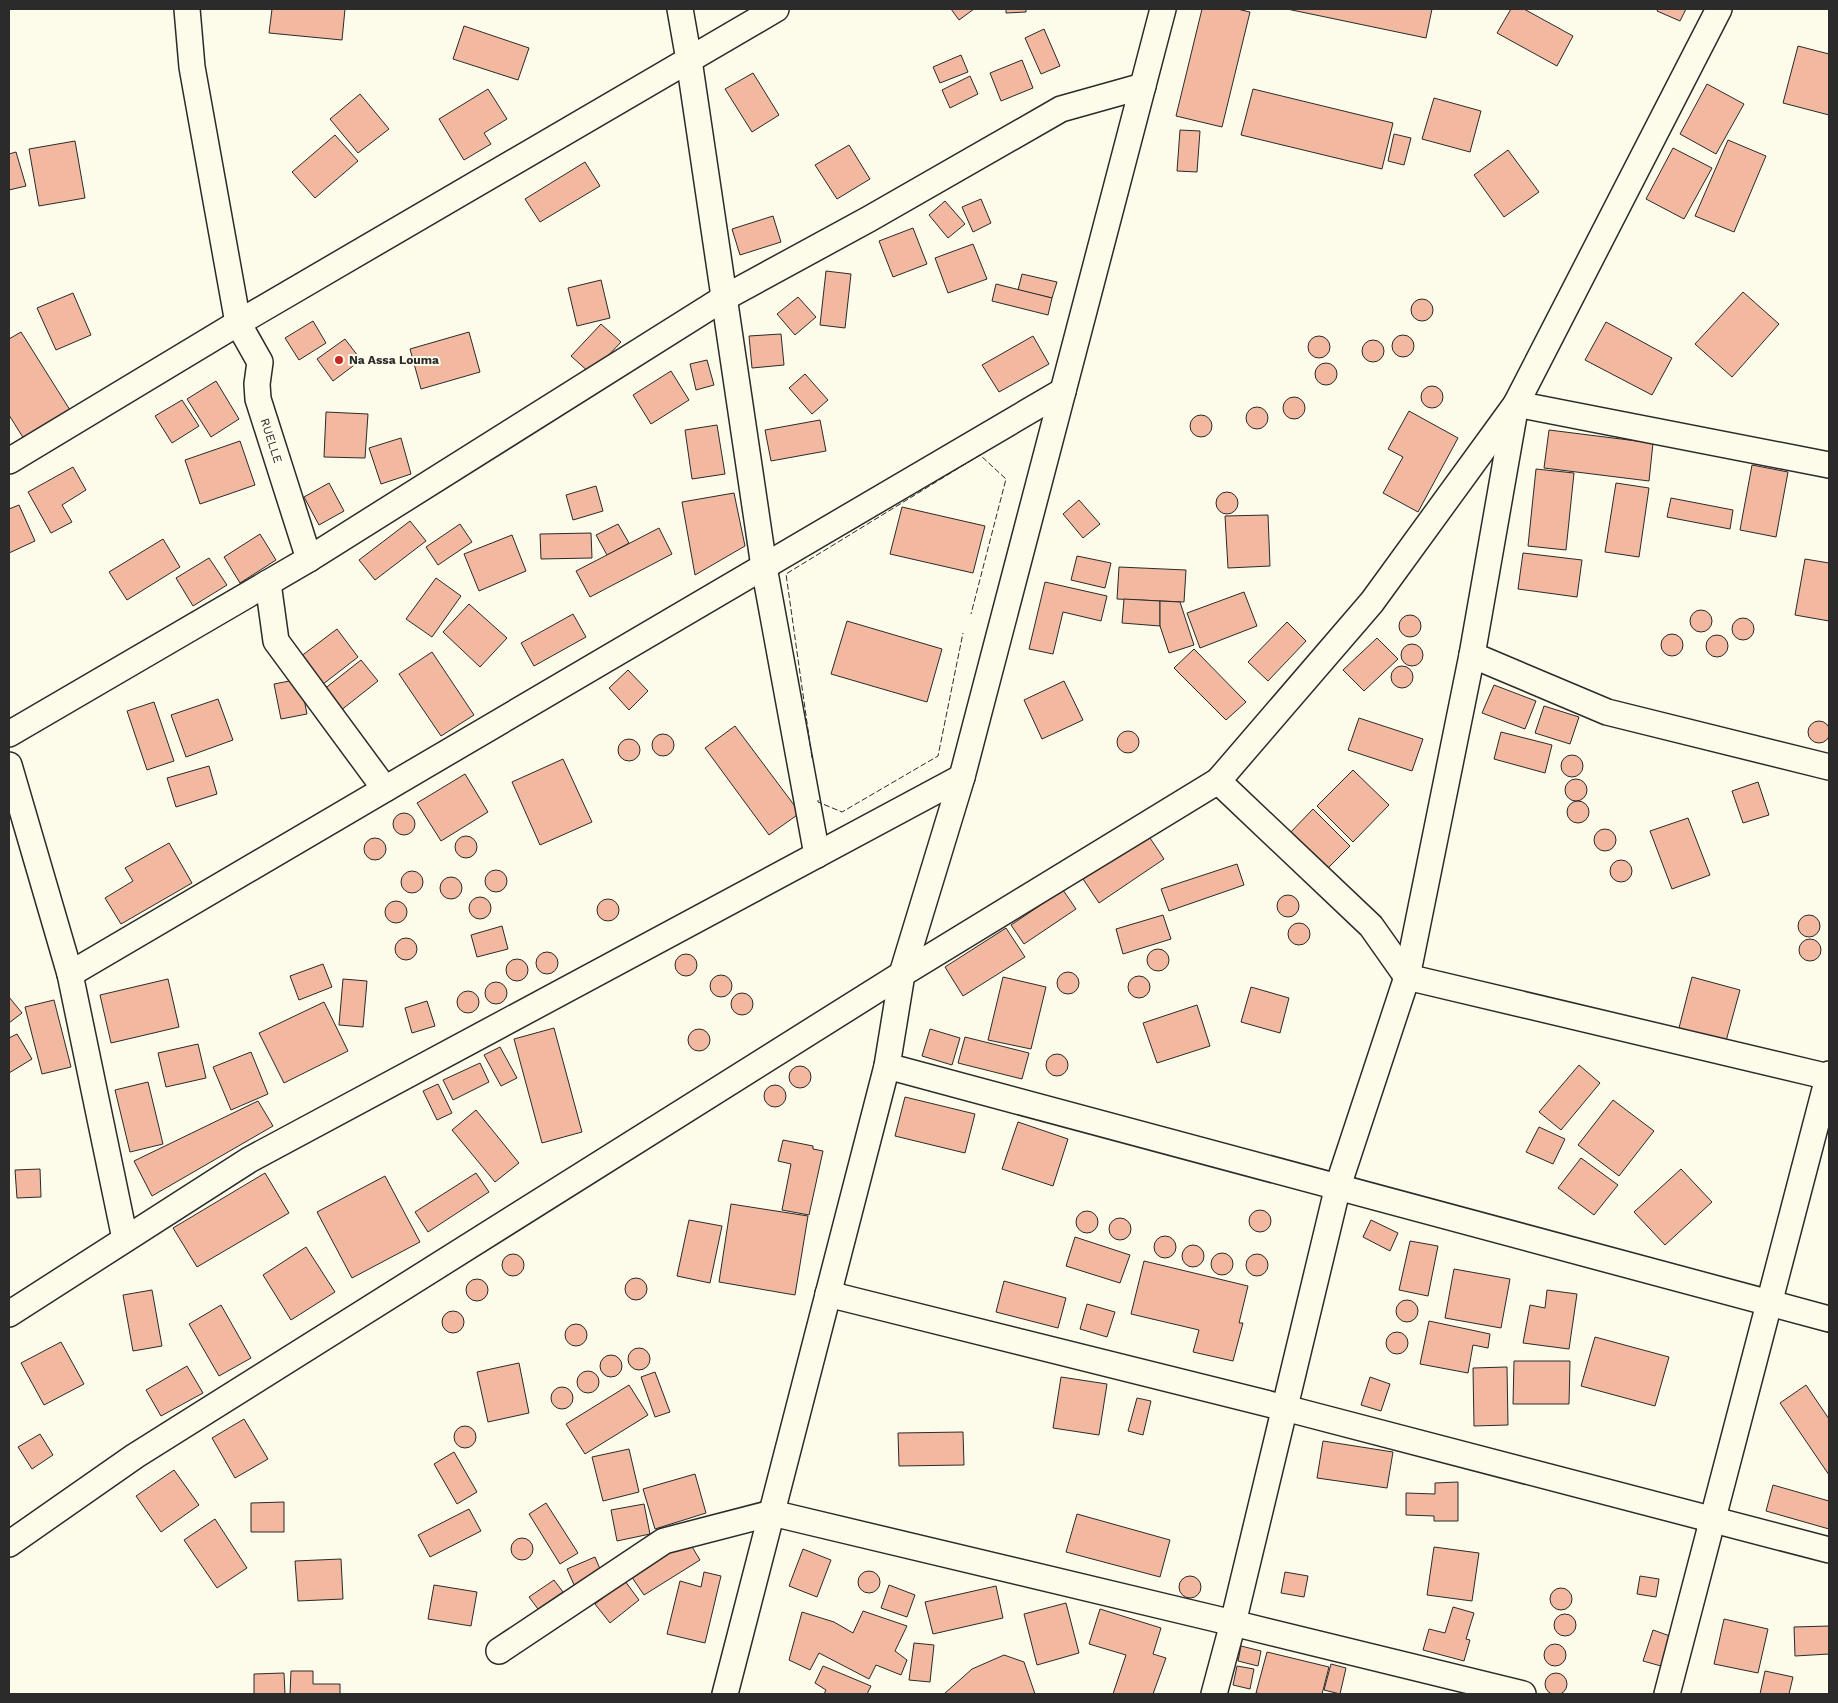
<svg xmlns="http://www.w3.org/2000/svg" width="1838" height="1703" viewBox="0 0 1838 1703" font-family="'Work Sans',sans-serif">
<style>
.building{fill:#f2b8a0;stroke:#2b2b2b}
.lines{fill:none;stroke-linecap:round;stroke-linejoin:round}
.minor-casing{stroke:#2b2b2b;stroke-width:28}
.minor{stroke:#fdfbea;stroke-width:25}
.fence{stroke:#2b2b2b;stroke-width:1;stroke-dasharray:6 2.5;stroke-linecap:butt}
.poi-dot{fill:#c62828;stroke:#fdfbea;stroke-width:2}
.labels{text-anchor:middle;stroke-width:4;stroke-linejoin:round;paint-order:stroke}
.poi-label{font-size:12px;font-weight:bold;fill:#2b2b2b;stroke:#fdfbea;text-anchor:start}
.street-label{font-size:12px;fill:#2b2b2b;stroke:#fdfbea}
</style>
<rect width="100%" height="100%" fill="#fdfbea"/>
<g class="building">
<polygon points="272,9 345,9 342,40 269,33"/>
<polygon points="951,9 974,9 959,20"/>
<polygon points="1006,9 1026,9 1026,12 1006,13"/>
<polygon points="1202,9 1237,9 1250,12 1222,127 1176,116"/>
<polygon points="1287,9 1432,9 1426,38"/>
<polygon points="1511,9 1524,9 1573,36 1557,66 1497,33"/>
<polygon points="1658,9 1686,9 1680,21 1657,11"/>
<polygon points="464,26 529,48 518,80 453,59"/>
<polygon points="1044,29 1060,66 1041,74 1025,38"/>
<polygon points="1798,46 1829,54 1829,115 1783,103"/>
<polygon points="961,55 968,72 940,83 933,67"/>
<polygon points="1022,60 1033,88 1001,101 990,73"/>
<polygon points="753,73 779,115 752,132 725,89"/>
<polygon points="970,76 978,94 950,108 942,90"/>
<polygon points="1707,84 1744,104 1716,154 1680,134"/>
<polygon points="488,89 507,119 484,133 491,144 464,160 439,119"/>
<polygon points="1253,89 1393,123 1382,169 1241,135"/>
<polygon points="360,94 389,129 358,153 330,119"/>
<polygon points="1434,98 1481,111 1470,152 1422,139"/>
<polygon points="1180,130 1200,131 1197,172 1177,171"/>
<polygon points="1394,134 1411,138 1404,165 1388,161"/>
<polygon points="335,135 358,161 315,198 292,172"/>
<polygon points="1728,140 1766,156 1734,232 1695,216"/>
<polygon points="75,141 85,198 39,206 29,149"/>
<polygon points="849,145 870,179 837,199 815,165"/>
<polygon points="1673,148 1712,168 1684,219 1646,199"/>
<polygon points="1508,150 1539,192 1504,217 1474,175"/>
<polygon points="16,152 26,186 9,190 9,154"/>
<polygon points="585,162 600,186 540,222 525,199"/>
<polygon points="981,199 991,223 973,232 962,207"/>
<polygon points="945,201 965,224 948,238 929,215"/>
<polygon points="773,216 781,242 740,255 732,229"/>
<polygon points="913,228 927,264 893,277 879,241"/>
<polygon points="973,244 987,279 948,293 935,258"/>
<polygon points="826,271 851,274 845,328 820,325"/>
<polygon points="1022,274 1057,282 1052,298 1018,290"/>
<polygon points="601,280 610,318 577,326 568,288"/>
<polygon points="996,284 1052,298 1048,315 992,301"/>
<polygon points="1743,292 1779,324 1732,377 1695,344"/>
<polygon points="73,293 91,335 56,350 37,308"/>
<polygon points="798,297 816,317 795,335 777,314"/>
<circle cx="1422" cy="310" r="11"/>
<polygon points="313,321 326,343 299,360 285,338"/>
<polygon points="1606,322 1672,358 1652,395 1585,360"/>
<polygon points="601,324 621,342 591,374 571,356"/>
<polygon points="21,332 70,410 24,439 9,415 9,339"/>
<polygon points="469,332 480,372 421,389 410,349"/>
<polygon points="781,334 784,365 752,368 749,336"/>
<circle cx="1403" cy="346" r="11"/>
<polygon points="1033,336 1049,364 999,392 982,365"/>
<circle cx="1319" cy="347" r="11"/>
<polygon points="345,339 361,360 333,381 317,359"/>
<circle cx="1373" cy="351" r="11"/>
<polygon points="707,360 714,385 696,390 690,364"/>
<circle cx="1326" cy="374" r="11"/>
<polygon points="671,371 689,400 651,424 633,395"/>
<polygon points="805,374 828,400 812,414 789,388"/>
<polygon points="216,381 239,419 211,437 187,399"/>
<circle cx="1432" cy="397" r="11"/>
<circle cx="1294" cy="408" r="11"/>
<polygon points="182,400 199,426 172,443 155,416"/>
<circle cx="1257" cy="418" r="11"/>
<polygon points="1409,411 1458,438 1418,512 1383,493 1403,457 1388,449"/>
<polygon points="326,412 368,414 365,458 324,457"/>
<circle cx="1201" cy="426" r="11"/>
<polygon points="820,420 826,451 771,461 765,430"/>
<polygon points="717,425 725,474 692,479 685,430"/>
<polygon points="1549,430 1653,443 1649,481 1544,468"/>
<polygon points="401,438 411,474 381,484 369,448"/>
<polygon points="240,441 255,485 200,504 185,460"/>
<polygon points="1752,465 1788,472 1776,537 1740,530"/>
<polygon points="73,467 86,490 62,505 72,522 51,533 28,492"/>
<polygon points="1536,469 1574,473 1566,550 1528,546"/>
<polygon points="329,483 344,511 319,525 304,497"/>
<polygon points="1616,483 1649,488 1639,557 1605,552"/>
<polygon points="596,486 603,511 573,520 566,495"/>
<circle cx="1227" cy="503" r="11"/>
<polygon points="734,493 745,546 695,575 682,502"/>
<polygon points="1671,498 1733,510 1730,529 1667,517"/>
<polygon points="1079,500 1100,524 1083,538 1063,514"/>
<polygon points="19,505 35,541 9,553 9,509"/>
<polygon points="902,507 985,526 973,573 890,554"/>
<polygon points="1268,515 1270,566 1228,568 1225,516"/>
<polygon points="410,521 426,541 375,580 359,560"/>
<polygon points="460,524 472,542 438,565 426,547"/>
<polygon points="618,524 629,543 607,555 596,535"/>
<polygon points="659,528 672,554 590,597 576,571"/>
<polygon points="591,533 592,558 541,559 540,534"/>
<polygon points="260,534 276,560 240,583 224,557"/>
<polygon points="512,535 526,571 479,591 464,554"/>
<polygon points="163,539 180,567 127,600 109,572"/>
<polygon points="1523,553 1582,560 1577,597 1518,589"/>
<polygon points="1077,556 1111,563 1105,588 1071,580"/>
<polygon points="209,558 227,585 193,606 176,578"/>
<polygon points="1805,559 1829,563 1829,621 1795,615"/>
<polygon points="1119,567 1186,570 1184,602 1117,599"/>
<polygon points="436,578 461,596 432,637 406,619"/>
<polygon points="1045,582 1107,596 1101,621 1063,612 1053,654 1029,649"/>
<polygon points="1244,592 1257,626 1200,648 1187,613"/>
<polygon points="1124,599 1160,601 1160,626 1122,623"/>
<polygon points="1160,601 1180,602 1194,645 1169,653 1160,626"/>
<polygon points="469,604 507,638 480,667 443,632"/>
<circle cx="1701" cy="621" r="11"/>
<polygon points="573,614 586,637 534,666 521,643"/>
<circle cx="1410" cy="626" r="11"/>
<circle cx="1743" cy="629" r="11"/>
<polygon points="847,621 942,649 927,702 831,674"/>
<polygon points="1287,622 1306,641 1268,681 1248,662"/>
<polygon points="337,629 358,657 318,688 296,660"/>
<circle cx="1672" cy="645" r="11"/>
<circle cx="1717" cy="646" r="11"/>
<polygon points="1377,638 1398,659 1364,691 1343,670"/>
<circle cx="1412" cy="655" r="11"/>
<polygon points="1194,649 1246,702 1226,720 1174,668"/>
<polygon points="432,652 474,715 441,736 399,674"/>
<polygon points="361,660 378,681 340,711 323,690"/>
<circle cx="1402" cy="677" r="11"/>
<polygon points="628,670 648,691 629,710 609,688"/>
<polygon points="300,679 307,714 281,719 274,684"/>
<polygon points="1064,681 1083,720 1042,739 1024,700"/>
<polygon points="1494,685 1536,701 1525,729 1482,713"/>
<polygon points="218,699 233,740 186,757 171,715"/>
<polygon points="154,702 174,761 147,770 127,711"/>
<polygon points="1544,706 1579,717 1570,744 1535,733"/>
<polygon points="1359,718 1423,739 1412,771 1348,750"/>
<circle cx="1819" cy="732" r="11"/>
<polygon points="735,726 800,813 769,835 705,748"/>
<circle cx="1128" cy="742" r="11"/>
<polygon points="1501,732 1552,745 1545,773 1494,759"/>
<circle cx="663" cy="745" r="11"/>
<circle cx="629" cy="750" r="11"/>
<circle cx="1572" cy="766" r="11"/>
<polygon points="563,759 592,822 540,845 512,782"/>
<polygon points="209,766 217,794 176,807 167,778"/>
<polygon points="1353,770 1389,805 1353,842 1317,806"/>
<polygon points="465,774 488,812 441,841 417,803"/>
<circle cx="1576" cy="790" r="11"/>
<polygon points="1758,782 1769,815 1743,823 1732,791"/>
<circle cx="1578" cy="812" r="11"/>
<polygon points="1313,809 1350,846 1323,873 1286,837"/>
<circle cx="404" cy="824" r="11"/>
<polygon points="1688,818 1710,875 1672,889 1650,831"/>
<circle cx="1605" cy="840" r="11"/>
<polygon points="1148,835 1164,859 1099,903 1083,879"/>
<circle cx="466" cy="847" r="11"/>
<circle cx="375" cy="849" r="11"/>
<polygon points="169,843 192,883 121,924 105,898 133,881 125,868"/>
<circle cx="1621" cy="871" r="11"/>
<polygon points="1237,864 1244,885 1169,911 1161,889"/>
<circle cx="496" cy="881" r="11"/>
<circle cx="412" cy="882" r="11"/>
<circle cx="451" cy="888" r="11"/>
<polygon points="1063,890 1076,909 1024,944 1011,925"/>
<circle cx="1288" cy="906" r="11"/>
<circle cx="480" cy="908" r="11"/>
<circle cx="608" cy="910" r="11"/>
<circle cx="396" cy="912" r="11"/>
<polygon points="1163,915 1171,939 1123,954 1116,929"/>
<circle cx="1809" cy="926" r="11"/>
<circle cx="1299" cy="934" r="11"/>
<polygon points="502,926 508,949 477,957 471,935"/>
<polygon points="1006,928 1025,957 963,996 945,967"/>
<circle cx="406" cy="949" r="11"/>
<circle cx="1810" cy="950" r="11"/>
<circle cx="1158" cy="960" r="11"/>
<circle cx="547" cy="963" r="11"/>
<circle cx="686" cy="965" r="11"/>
<circle cx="517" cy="970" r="11"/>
<polygon points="323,964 332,987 299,1000 290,976"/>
<circle cx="1068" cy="983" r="11"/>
<circle cx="721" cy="986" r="11"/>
<circle cx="1139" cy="987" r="11"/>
<polygon points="1003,977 1046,987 1031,1049 988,1040"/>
<polygon points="1692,977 1740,990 1726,1041 1679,1028"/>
<polygon points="168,979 179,1027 111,1043 100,995"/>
<polygon points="343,979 367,981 363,1027 339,1025"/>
<circle cx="496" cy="993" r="11"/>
<polygon points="1251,987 1289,998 1280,1033 1241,1022"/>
<circle cx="468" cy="1002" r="11"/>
<circle cx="742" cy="1004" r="11"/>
<polygon points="9,997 22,1013 9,1023"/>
<polygon points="54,1000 71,1067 42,1074 25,1007"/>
<polygon points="427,1001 435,1026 412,1033 405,1008"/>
<polygon points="324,1002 348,1051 284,1083 259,1033"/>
<polygon points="1197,1005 1210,1046 1157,1063 1143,1023"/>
<polygon points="554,1028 582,1132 542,1143 514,1039"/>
<polygon points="930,1029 960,1038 952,1065 922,1056"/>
<circle cx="699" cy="1040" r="11"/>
<polygon points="17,1034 32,1059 9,1073 9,1038"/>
<polygon points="965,1037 1029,1053 1022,1079 958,1063"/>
<polygon points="198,1044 206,1078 166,1087 158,1053"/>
<polygon points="500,1047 517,1078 501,1086 484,1055"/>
<polygon points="251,1052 268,1094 231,1110 213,1067"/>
<circle cx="1057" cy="1065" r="11"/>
<polygon points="480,1063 489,1082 453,1100 443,1080"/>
<polygon points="1579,1065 1600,1083 1561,1130 1539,1112"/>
<circle cx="800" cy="1077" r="11"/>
<polygon points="148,1082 163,1144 130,1152 115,1090"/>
<polygon points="438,1084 452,1113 437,1120 423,1091"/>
<circle cx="775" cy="1096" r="11"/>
<polygon points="905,1097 975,1114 965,1153 895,1136"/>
<polygon points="1613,1100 1654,1131 1619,1176 1578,1145"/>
<polygon points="258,1101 273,1126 152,1196 134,1161"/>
<polygon points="476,1110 519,1163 495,1182 452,1130"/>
<polygon points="1018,1122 1068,1139 1053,1186 1002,1169"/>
<polygon points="1539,1127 1565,1139 1553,1164 1526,1152"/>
<polygon points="783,1140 813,1146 813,1149 823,1151 809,1215 782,1210 791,1164 778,1161"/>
<polygon points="1581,1158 1618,1185 1594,1215 1558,1188"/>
<polygon points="40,1169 41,1197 17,1198 15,1170"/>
<polygon points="1681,1169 1712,1202 1665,1245 1634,1212"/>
<polygon points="265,1173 289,1213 197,1267 173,1228"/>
<polygon points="476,1173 489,1192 428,1232 415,1212"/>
<polygon points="385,1176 420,1242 352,1278 317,1212"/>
<polygon points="731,1204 808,1216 795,1295 719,1282"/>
<circle cx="1260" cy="1221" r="11"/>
<circle cx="1087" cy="1222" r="11"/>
<circle cx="1120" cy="1229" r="11"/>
<polygon points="689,1220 722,1226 710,1283 677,1276"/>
<polygon points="1371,1220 1398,1233 1390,1251 1363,1237"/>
<circle cx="1165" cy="1247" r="11"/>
<polygon points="1075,1237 1130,1255 1120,1283 1066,1266"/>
<polygon points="1410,1241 1438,1246 1428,1296 1399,1290"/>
<circle cx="1193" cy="1256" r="11"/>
<polygon points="306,1247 335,1292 291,1320 263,1275"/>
<circle cx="1222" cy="1264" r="11"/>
<circle cx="1257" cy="1265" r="11"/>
<circle cx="513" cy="1265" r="11"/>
<polygon points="1144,1261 1248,1286 1239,1323 1243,1323 1233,1361 1193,1352 1199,1330 1131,1314"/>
<polygon points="1454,1269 1510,1279 1501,1328 1445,1318"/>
<circle cx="636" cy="1289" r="11"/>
<circle cx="477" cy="1290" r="11"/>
<polygon points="1004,1281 1066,1298 1058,1328 996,1312"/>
<polygon points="152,1290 162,1346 133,1351 123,1295"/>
<polygon points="1547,1290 1577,1294 1569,1349 1523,1343 1530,1305 1545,1308"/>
<circle cx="1407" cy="1311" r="11"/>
<polygon points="1087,1304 1115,1312 1107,1337 1080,1329"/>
<polygon points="221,1305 251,1358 219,1376 189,1324"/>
<circle cx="453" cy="1322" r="11"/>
<polygon points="1429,1321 1490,1334 1488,1348 1473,1345 1468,1373 1420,1364"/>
<circle cx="576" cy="1335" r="11"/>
<circle cx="1397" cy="1343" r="11"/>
<polygon points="1595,1337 1669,1357 1655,1406 1581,1386"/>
<polygon points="61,1342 84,1384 44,1405 21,1363"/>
<circle cx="639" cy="1359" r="11"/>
<circle cx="611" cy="1366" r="11"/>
<polygon points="1514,1361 1570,1361 1569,1404 1513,1404"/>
<polygon points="519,1363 529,1413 488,1422 477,1372"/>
<polygon points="187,1366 203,1393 161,1416 146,1390"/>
<polygon points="1507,1367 1508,1425 1474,1426 1473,1368"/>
<circle cx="588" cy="1382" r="11"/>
<polygon points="655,1372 670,1412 655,1417 641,1377"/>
<polygon points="1061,1377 1107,1384 1099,1435 1053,1428"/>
<polygon points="1370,1377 1390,1384 1381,1411 1361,1405"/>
<polygon points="629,1385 648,1415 585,1454 566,1424"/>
<polygon points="1806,1385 1829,1419 1829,1475 1780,1403"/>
<circle cx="562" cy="1398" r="11"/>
<polygon points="1137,1398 1151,1401 1143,1435 1128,1431"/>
<polygon points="244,1419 268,1459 235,1478 212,1438"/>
<circle cx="465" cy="1437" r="11"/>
<polygon points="963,1432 964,1465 899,1466 898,1433"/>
<polygon points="40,1434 53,1455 32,1469 18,1447"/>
<polygon points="1323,1441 1393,1452 1387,1488 1317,1478"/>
<polygon points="629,1449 639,1492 603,1501 592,1457"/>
<polygon points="454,1452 477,1492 457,1504 434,1464"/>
<polygon points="174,1470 199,1505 161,1532 136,1496"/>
<polygon points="695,1474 706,1513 655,1529 643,1489"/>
<polygon points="1458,1482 1458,1521 1434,1521 1434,1516 1406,1515 1406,1493 1435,1494 1435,1483"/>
<polygon points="1773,1485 1829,1501 1829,1529 1766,1511"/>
<polygon points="284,1502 284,1532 251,1532 251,1503"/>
<polygon points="546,1503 578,1553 560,1564 529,1514"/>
<polygon points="644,1504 650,1534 617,1541 611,1510"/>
<polygon points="469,1509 481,1531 430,1557 418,1535"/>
<polygon points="1077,1514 1170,1540 1160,1577 1066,1552"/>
<polygon points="215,1519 247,1568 217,1588 184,1540"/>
<circle cx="522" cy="1549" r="11"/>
<polygon points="688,1540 700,1560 644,1595 631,1576"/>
<polygon points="1434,1547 1479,1553 1472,1601 1427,1595"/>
<polygon points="803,1549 831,1560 817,1597 789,1586"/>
<polygon points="595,1557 603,1576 575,1587 567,1569"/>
<polygon points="341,1559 343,1599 298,1601 295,1561"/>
<circle cx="869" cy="1582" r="11"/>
<polygon points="704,1572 721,1576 705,1643 667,1634 680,1581 701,1587"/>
<polygon points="1285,1572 1308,1576 1304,1597 1281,1593"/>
<circle cx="1190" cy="1587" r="11"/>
<polygon points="1640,1576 1659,1579 1656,1597 1637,1594"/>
<polygon points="554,1580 563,1592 538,1609 529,1597"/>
<polygon points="625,1581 639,1600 610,1623 595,1604"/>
<polygon points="434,1585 477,1592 471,1626 428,1619"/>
<polygon points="889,1585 915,1595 907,1617 881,1608"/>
<polygon points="996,1586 1003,1618 933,1634 925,1602"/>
<circle cx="1561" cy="1599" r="11"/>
<polygon points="1066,1603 1079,1653 1037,1665 1024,1614"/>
<polygon points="1453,1607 1474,1613 1466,1639 1470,1640 1464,1661 1423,1650 1429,1629 1445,1633"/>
<polygon points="1100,1609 1161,1628 1153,1654 1166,1658 1153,1694 1113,1694 1126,1655 1089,1644"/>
<polygon points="863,1611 907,1626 895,1651 907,1660 901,1675 876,1665 869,1679 819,1653 810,1670 789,1660 802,1612 834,1622 853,1633"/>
<circle cx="1565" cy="1625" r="11"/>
<polygon points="1724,1619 1768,1629 1758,1673 1714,1664"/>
<polygon points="1829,1626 1829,1654 1795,1656 1794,1627"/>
<polygon points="1653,1630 1670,1636 1661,1666 1643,1661"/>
<polygon points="914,1643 934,1645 930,1682 909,1680"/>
<circle cx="1555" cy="1655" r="11"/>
<polygon points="1241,1646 1261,1651 1258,1666 1238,1661"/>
<polygon points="1267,1652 1329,1667 1322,1694 1262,1694 1256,1693"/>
<polygon points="1004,1655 1024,1662 1035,1694 944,1694 972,1669"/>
<polygon points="1331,1664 1346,1668 1340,1694 1324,1690"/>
<polygon points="823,1666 871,1686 867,1694 824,1694 826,1690 815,1683"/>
<polygon points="1237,1666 1254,1669 1250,1689 1233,1685"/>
<polygon points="291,1671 313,1671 313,1684 340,1684 340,1694 290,1694"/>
<polygon points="1765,1671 1793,1677 1789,1694 1760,1694"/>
<polygon points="284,1673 285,1694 254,1694 254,1674"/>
<circle cx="1556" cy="1684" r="11"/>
</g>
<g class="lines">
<g class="minor-casing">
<g id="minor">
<path id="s1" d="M187,9L192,67L238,323L260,362L257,384L258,399L309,559"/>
<polyline points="680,9 689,60 764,567 817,855"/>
<polyline points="9,461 238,323 776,9"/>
<polyline points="268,583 276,641 385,789"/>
<polyline points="1472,655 1607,712 1829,767"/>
<polyline points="9,734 309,559 724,298 869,219 1061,109 1143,86"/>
<polyline points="9,765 70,974 125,1239"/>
<polyline points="1218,781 1371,926 1407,977 1829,1077"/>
<polyline points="70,974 1063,391"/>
<polyline points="887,1066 1829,1319"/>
<polyline points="828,1294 1285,1408 1829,1550"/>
<polyline points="9,1314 249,1160 962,777"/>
<polyline points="9,1544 135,1456 902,974 1218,781 1372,602 1516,404 1719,9"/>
<polyline points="499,1651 664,1541 772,1513 1233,1623 1523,1694"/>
<polyline points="725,1694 887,1066 902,974 962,777 1163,9"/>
<polyline points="1214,1694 1233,1623 1338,1186 1407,977 1472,655 1516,404 1829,465"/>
<polyline points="1667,1694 1829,1074"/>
</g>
</g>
<use href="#minor" class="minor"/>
<g class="fence">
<polyline points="812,758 786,574 980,455 1006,479 971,614"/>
<polyline points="818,800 818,802 842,812 938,756 963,633"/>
</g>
</g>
<circle class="poi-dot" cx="339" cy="360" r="5"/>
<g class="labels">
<g class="poi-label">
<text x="349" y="364">Na Assa Louma</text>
</g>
<g class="street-label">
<text dy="4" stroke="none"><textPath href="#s1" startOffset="444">RUELLE</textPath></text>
</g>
</g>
<rect width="1838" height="1703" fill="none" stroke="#2b2b2b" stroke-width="20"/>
</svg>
